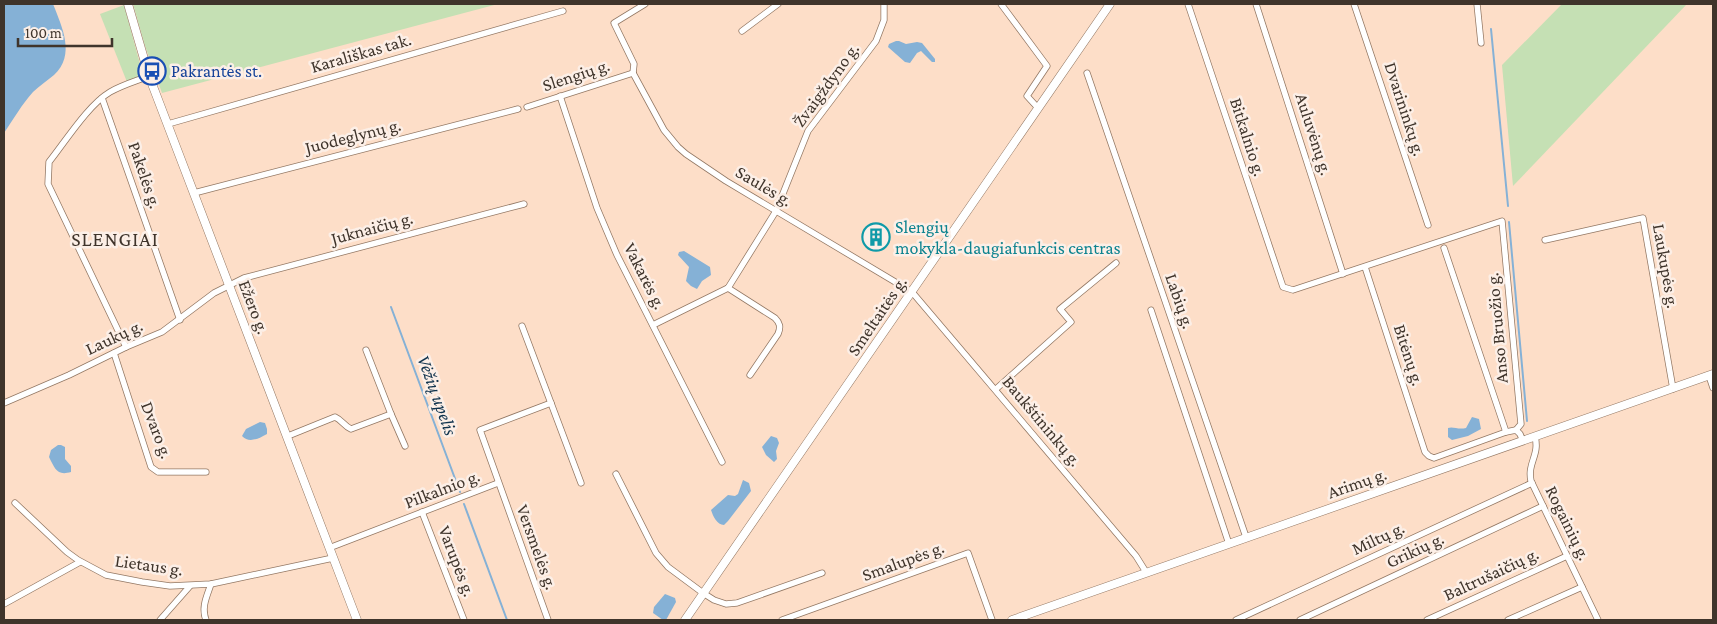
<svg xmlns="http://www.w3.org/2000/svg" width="1717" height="624" viewBox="0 0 1717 624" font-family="'Crimson Pro',serif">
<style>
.green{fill:#c5e0b4}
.water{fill:#85b1d6}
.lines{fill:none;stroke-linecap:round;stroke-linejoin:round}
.stream{stroke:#85b1d6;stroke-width:2}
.minor-casing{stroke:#937864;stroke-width:7}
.secondary-casing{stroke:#937864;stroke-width:9}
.minor{stroke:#fff;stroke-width:5.5}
.secondary{stroke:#fff;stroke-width:8}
.labels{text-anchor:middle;stroke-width:5;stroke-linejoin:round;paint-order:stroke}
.street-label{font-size:18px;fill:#3f342b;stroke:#fcefe7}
.transit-label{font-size:18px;fill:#164399;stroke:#fcefe7;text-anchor:start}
.culture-label{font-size:18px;fill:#0d838f;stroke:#fcefe7;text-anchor:start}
.water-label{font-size:19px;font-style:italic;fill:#10334d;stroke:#fcefe7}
.quarter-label{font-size:20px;letter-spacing:1px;fill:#3f342b;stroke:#fcefe7}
</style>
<rect width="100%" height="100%" fill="#fddec8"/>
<g class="green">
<polygon points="133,4 498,4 162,93 145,46"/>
<polygon points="1562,4 1687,4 1513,186 1502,65"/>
<polygon points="124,5 143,75 127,82 100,14"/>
</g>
<g class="water">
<path d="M4,4H53C62,27 76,55 54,75C47,81 39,86 33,92C22,104 13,120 4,133Z"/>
<polygon points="896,41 899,41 906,44 917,42 922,43 935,59 935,62 932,62 921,51 917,53 910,63 905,62 888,47 889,44"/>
<polygon points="684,251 710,267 711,275 702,281 697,289 691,286 686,281 689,267 678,255 679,252"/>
<path d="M1472,417L1479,419L1481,429L1468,436L1452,440L1448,437V428C1453,426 1458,430 1466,428Z"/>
<path d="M260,422L265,423L267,429V434C260,438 249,444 242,436L246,429Z"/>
<polygon points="771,436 777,438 779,443 776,451 777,459 774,462 766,455 762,447"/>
<path d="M58,445H61L65,447V459L71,466V472C57,476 55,469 49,457L51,450Z"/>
<path d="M743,480L749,483L751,491L728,521L724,525C717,525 713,516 711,510L728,495L735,496L738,494Z"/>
<polygon points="665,594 675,598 676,602 666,620 663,620 653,613 654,607"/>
</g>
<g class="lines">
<g class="stream">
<polyline points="1491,29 1508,206"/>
<polyline points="1509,222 1527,421"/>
<polyline points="391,307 460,492"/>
<polyline points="464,504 507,620"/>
</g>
<g class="minor-casing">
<g id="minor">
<polyline points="1001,4 1047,66 1027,96 1038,108"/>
<polyline points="1188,4 1283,287 1293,290 1502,221 1521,424 1516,430"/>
<polyline points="1256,4 1343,274"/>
<polyline points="1354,4 1428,225"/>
<polyline points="1477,4 1481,43"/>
<polyline points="742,31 778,4"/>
<polyline points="633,73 664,130 678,147 686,154 726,181 912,292 1136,556 1146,572"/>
<polyline points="633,73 634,64 614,23 645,4"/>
<polyline points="1087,73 1246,537"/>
<polyline points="560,96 597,208 617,255 722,462"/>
<polyline points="102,98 180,320"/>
<polyline points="527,107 633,73"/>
<polyline points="168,124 563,11"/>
<polyline points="194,193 518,109"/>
<polyline points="1545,240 1643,218 1673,389"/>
<polyline points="1444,248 1506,432"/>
<polyline points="1365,267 1425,452 1429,456 1434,458 1506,432 1516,430 1520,434 1523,441"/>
<path d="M728,288L775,318C780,323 781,327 778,334L750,375"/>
<polyline points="1151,310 1229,544"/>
<polyline points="653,325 728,288 776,211 808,131 876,41 884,20 884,4"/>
<polyline points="522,326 581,483"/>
<path d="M126,347L48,184L49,162C65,142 88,105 110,92C122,85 136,81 149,76"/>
<polyline points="366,350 391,414 405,446"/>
<polyline points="114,353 151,467 158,472 206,472"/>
<polyline points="1709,376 1713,388"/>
<polyline points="996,389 1071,322 1060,309 1116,263"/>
<polyline points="4,403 69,375 126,347 162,332 214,293 244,278 524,204"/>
<path d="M288,436L335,417C342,420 344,426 351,429L391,414"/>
<path d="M1535,437C1540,455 1527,463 1531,481L1598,620"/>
<polyline points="616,474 656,553 668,567 703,593 714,600 726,604 737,603 822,573"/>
<polyline points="15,503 67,552 78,560 106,575 142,582 170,586 211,584 333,558"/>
<polyline points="422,512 464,620"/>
<polyline points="329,548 498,483"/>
<polyline points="4,604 80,562"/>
<polyline points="160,620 190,586"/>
<path d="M206,620C201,607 207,596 211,584"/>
<polyline points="548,620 480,430 551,403"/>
<polyline points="782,620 968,553 992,620"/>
<polyline points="1236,620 1532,483"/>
<polyline points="1300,620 1543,506"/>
<polyline points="1427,620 1567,556"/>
<polyline points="1508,620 1582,587"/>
</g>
</g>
<g class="secondary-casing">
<g id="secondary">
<polyline points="128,4 149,76 357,620"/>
<polyline points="685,620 1110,4"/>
<polyline points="1012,620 1713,374"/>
</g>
</g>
<use href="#minor" class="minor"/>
<use href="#secondary" class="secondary"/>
</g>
<defs>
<g id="bus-ring" transform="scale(1.4375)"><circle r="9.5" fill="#fcefe7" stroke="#1a4fb4" stroke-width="1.5"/><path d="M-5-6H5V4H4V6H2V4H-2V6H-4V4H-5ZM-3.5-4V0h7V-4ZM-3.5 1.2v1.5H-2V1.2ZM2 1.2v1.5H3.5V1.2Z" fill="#1a4fb4"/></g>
<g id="building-ring" transform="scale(1.4375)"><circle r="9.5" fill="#fcefe7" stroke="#0f9aa8" stroke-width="1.5"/><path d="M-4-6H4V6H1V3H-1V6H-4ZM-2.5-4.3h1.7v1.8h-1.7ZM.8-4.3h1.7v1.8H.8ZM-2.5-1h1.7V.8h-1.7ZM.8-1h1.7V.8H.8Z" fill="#0f9aa8"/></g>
</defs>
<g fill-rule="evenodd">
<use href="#bus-ring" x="152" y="71"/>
<use href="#building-ring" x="876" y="237"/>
</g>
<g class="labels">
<g class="street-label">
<text transform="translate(361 53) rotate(-16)" y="6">Karališkas tak.</text>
<text transform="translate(576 75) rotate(-18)" y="6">Slengių g.</text>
<text transform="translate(826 85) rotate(-54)" y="6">Žvaigždyno g.</text>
<text transform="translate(1405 109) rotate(72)" y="6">Dvarininkų g.</text>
<text transform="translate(1314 134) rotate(72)" y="6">Auluvėnų g.</text>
<text transform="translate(353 136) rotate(-14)" y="6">Juodeglynų g.</text>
<text transform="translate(1248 137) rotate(72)" y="6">Bitkalnio g.</text>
<text transform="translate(145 175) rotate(71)" y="6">Pakelės g.</text>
<text transform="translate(764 186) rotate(31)" y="6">Saulės g.</text>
<text transform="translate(372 228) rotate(-15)" y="6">Juknaičių g.</text>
<text transform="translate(1666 266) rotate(80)" y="6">Laukupės g.</text>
<text transform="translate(645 276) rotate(63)" y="6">Vakarės g.</text>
<text transform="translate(1180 301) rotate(71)" y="6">Labių g.</text>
<text transform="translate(254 307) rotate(69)" y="6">Ežero g.</text>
<text transform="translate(877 316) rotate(-56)" y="6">Smeltaitės g.</text>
<text transform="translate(1497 328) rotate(-95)" y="6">Anso Bruožio g.</text>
<text transform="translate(114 337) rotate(-25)" y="6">Laukų g.</text>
<text transform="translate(1409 355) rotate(72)" y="6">Bitėnų g.</text>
<text transform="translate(1042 421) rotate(50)" y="6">Baukštininkų g.</text>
<text transform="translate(157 430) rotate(69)" y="6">Dvaro g.</text>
<text transform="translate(1357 483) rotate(-19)" y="6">Arimų g.</text>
<text transform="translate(442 489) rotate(-21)" y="6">Pilkalnio g.</text>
<text transform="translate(1568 523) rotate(64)" y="6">Rogainių g.</text>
<text transform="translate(1378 538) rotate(-25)" y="6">Miltų g.</text>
<text transform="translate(537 547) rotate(70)" y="6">Versmelės g.</text>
<text transform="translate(1415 550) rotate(-25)" y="6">Grikių g.</text>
<text transform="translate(457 561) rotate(69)" y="6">Varupės g.</text>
<text transform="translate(903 561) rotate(-20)" y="6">Smalupės g.</text>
<text transform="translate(149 565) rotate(8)" y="6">Lietaus g.</text>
<text transform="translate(1491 574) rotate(-25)" y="6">Baltrušaičių g.</text>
</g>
<g class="transit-label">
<text x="171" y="77">Pakrantės st.</text>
</g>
<g class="culture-label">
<text x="895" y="233">Slengių<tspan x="895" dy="21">mokykla-daugiafunkcis centras</tspan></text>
</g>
<g class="water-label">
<text transform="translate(438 395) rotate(70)" y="7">Vėžių upelis</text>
</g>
<g class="quarter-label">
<text x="115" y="246">SLENGIAI</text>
</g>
</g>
<rect width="1717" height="624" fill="none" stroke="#3f342b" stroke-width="10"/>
<path d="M18 38v8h94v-8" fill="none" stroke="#3f342b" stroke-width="2.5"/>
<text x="25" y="38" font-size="15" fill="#3f342b" stroke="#fcefe7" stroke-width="4" paint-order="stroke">100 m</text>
</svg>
